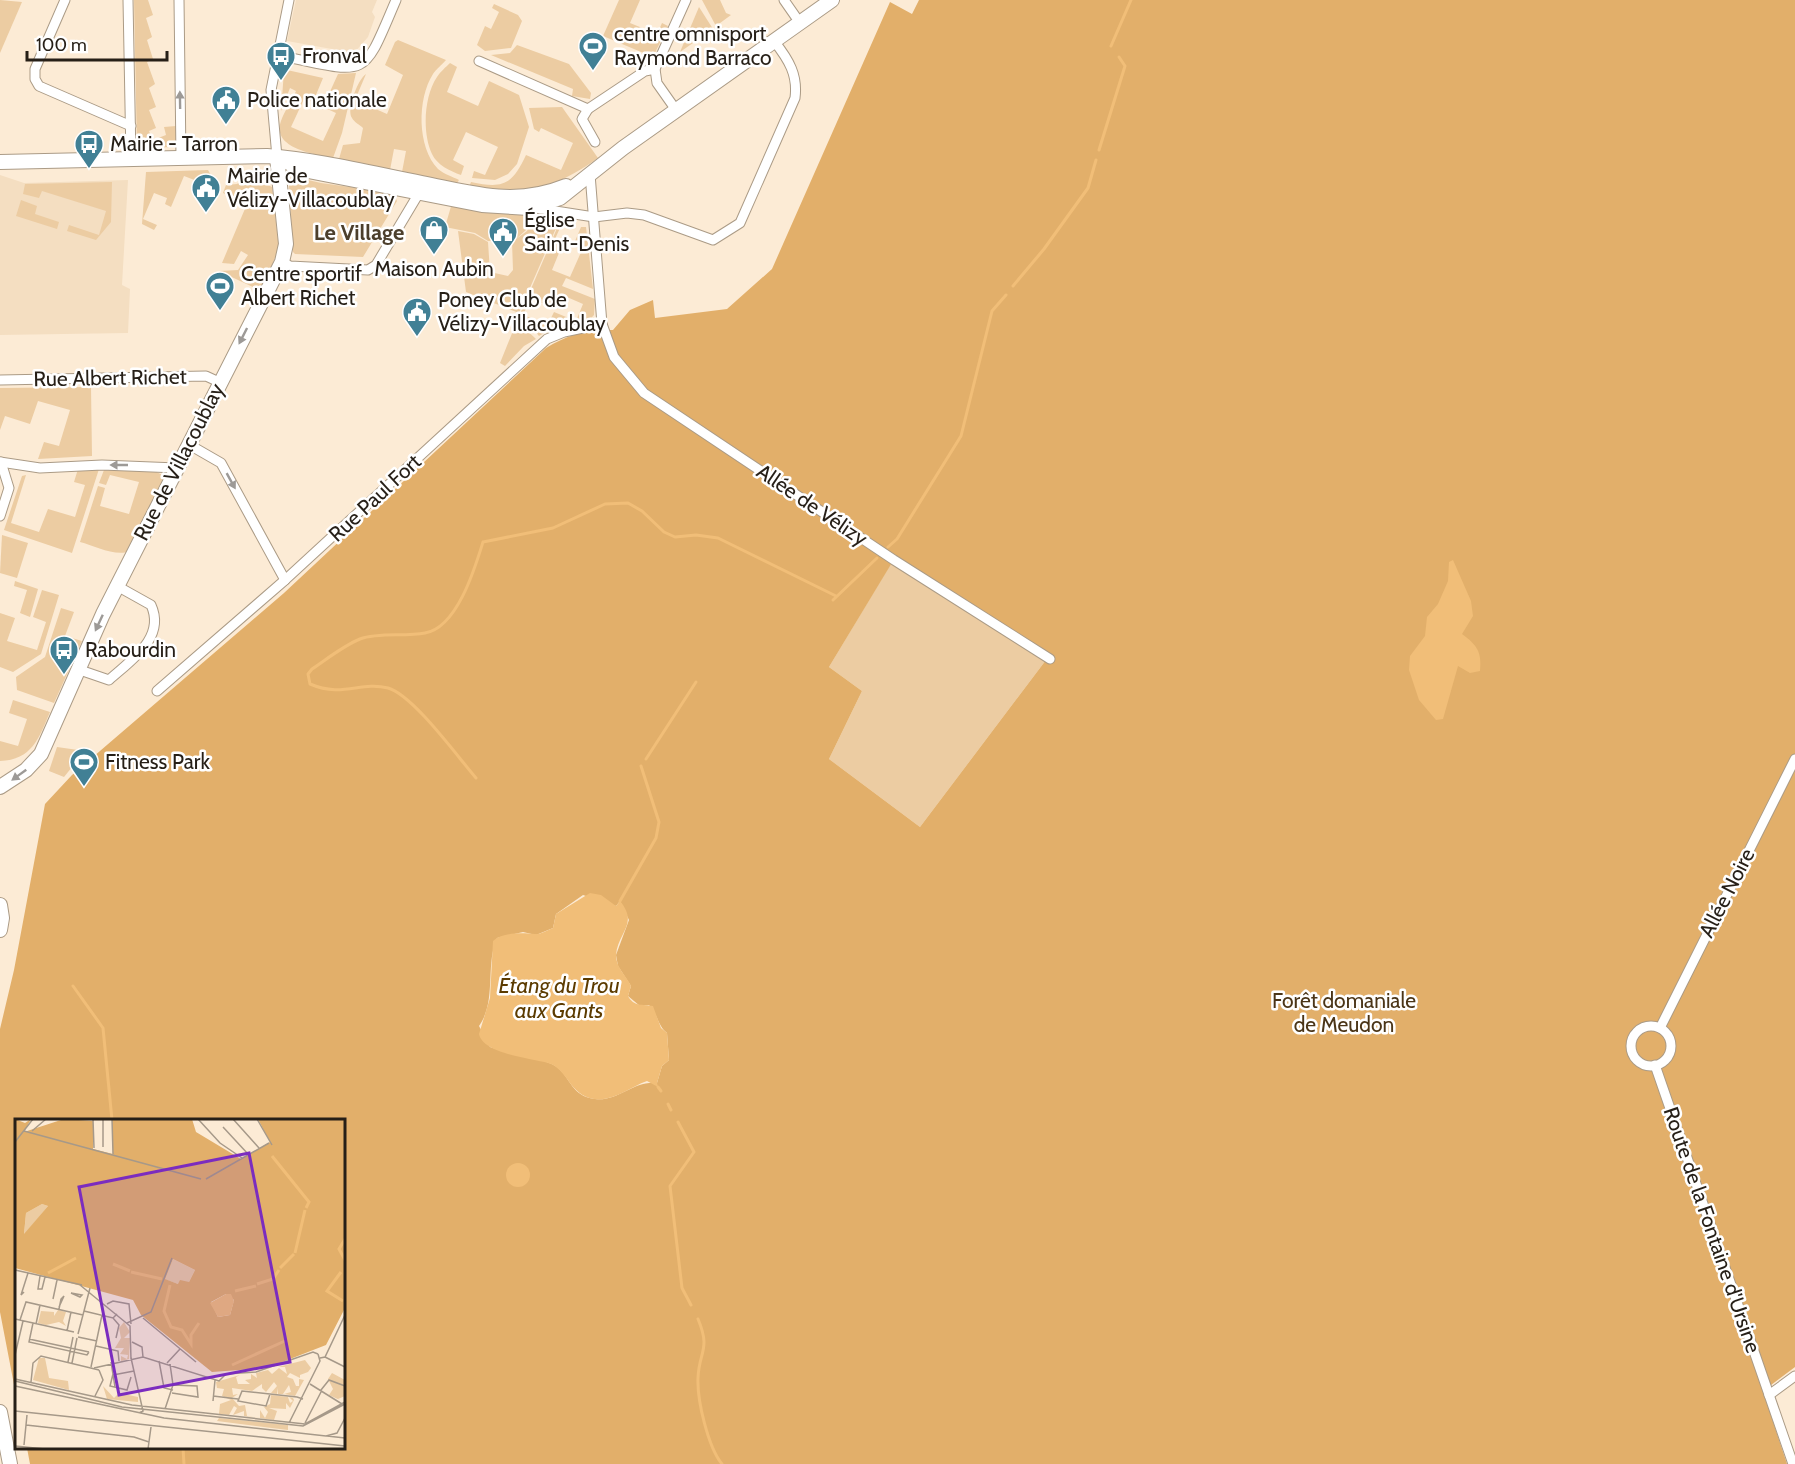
<svg xmlns="http://www.w3.org/2000/svg" width="1795" height="1464" viewBox="0 0 1795 1464" font-family="Cabin,sans-serif">
<style>
.built{fill:#f4dec1}
.green{fill:#eccca2}
.forest{fill:#e2af6a;fill-rule:evenodd}
.water{fill:#f1be78}
.lines{fill:none;stroke-linecap:round;stroke-linejoin:round}
.stream{stroke:#f1be78;stroke-width:3}
.street-casing{stroke:#ab9b86;stroke-width:11}
.secondary-casing{stroke:#ab9b86;stroke-width:16}
.street{stroke:#fff;stroke-width:9}
.secondary{stroke:#fff;stroke-width:14}
.oneway{fill:#9d9a97}
.labels{text-anchor:middle;stroke-width:5;stroke-linejoin:round;paint-order:stroke}
.poi-label{font-size:21px;fill:#261f17;stroke:#fff;text-anchor:start}
.street-label{font-size:21px;fill:#261f17;stroke:#fff}
.park-label{font-size:21px;fill:#4b3517;stroke:#fff}
.neighbourhood-label{font-size:22px;font-weight:bold;fill:#4c3f2c;stroke:#fff}
.water-label{font-size:22px;font-style:italic;fill:#5c3b00;stroke:#fff}
.inset-river{fill:none;stroke:#f1be78;stroke-width:3}
.inset-road{fill:none;stroke:#a69989;stroke-width:1.5}
.view{fill:#7b2cbf;fill-opacity:0.15;stroke:#7b2cbf;stroke-width:3}
.inset-edge{fill:none;stroke:#261f17;stroke-width:3}
</style>
<rect width="100%" height="100%" fill="#fcebd5"/>
<g class="built">
<polygon points="296,0 377,0 372,12 375,17 368,37 354,53 287,41"/>
<polygon points="0,175 24,183 128,180 122,285 130,289 128,333 0,335"/>
</g>
<g class="green">
<polygon points="0,0 22,2 0,53"/>
<polygon points="134,0 148,0 153,15 146,18 152,37 147,40 153,59 147,62 155,84 149,88 156,107 149,110 156,128 149,131 153,140 166,135 164,127 176,126 176,147 137,148"/>
<polygon points="619,0 640,0 630,23 657,34 662,23 668,26 653,57 603,36"/>
<polygon points="702,0 720,0 726,13 731,15 716,26"/>
<polygon points="494,4 518,15 522,21 511,48 485,51 477,45 485,26 491,29 499,12 492,8"/>
<polygon points="699,7 713,29 680,52"/>
<path d="M398,40L446,60C442,65 436,69 433,74C417,99 417,147 438,169C444,174 453,177 459,180L457,183L402,172L406,151L394,149L390,170L339,159L343,145L360,143L363,128C360,125 354,122 352,118C346,110 358,79 366,74L355,100L387,114L403,75L385,65L395,42Z"/>
<polygon points="517,45 569,64 591,93 590,99 572,96 573,89 491,55 510,53"/>
<path d="M450,63L457,67L447,92L478,106L489,81L519,95L529,127L517,164L508,174L495,180L472,178L474,171L485,175L498,147L466,132L453,160L464,166L461,175C450,171 437,165 432,154C422,133 424,96 437,77C440,72 446,67 450,63Z"/>
<path d="M287,70L323,78L313,102L304,99L291,127L323,141L336,113L323,107L338,74L356,73L342,133L333,158C316,154 271,149 281,121C284,112 292,100 296,91L290,88L281,111L284,71Z"/>
<path d="M562,107L598,158C552,191 524,194 469,187L471,182C503,189 512,185 526,155L561,170L573,143L541,128L539,132L534,129L529,108Z"/>
<polygon points="208,170 213,179 210,186 184,176 171,207 165,204 167,198 154,193 143,219 157,225 154,230 142,224 146,172"/>
<polygon points="249,176 272,187 279,248 261,291 219,271 238,270 248,255 241,251 234,264 222,263 247,204 223,193 226,185 237,184"/>
<polygon points="291,176 321,183 393,193 397,201 363,257 295,254 293,252 289,186"/>
<polygon points="112,182 111,222 96,240 67,231 69,225 99,235 106,211 42,191 39,198 23,194 25,184"/>
<polygon points="21,200 37,206 35,214 59,222 57,229 16,216"/>
<polygon points="452,203 533,214 526,230 514,241 488,241 475,233 445,227"/>
<polygon points="534,215 560,219 519,313 466,292 458,231 474,234 488,242 490,272 508,276 513,270 512,242 527,231"/>
<path d="M561,219H564L555,239L563,243L552,270L570,277L582,250L573,246L581,227H586L593,289L566,278L562,286L595,299L594,315C583,329 554,326 539,336L520,313L547,326L554,312L576,321L583,304L560,294L553,308L531,298L524,313L521,312Z"/>
<polygon points="517,321 536,339 524,346 505,366 500,363"/>
<polygon points="91,387 92,456 38,459 44,442 59,446 70,410 38,401 30,424 5,416 0,430 0,388"/>
<polygon points="78,469 99,469 72,553 4,530 22,476 26,475 11,523 39,532 48,509 75,517 85,485 74,482"/>
<path d="M104,470L155,471L164,476V483L131,551C115,557 95,546 80,542L98,486L105,488L100,506L129,514L139,482L110,475L106,485L99,483Z"/>
<polygon points="2,535 28,543 17,578 0,573"/>
<polygon points="893,560 1046,660 920,827 829,759 862,691 829,667"/>
<polygon points="15,581 38,589 30,617 20,613 27,590 14,586"/>
<polygon points="42,590 59,595 41,654 13,672 0,667 0,613 15,618 7,641 37,650 46,622 33,617"/>
<polygon points="61,608 74,612 65,636 82,641 54,703 17,690 16,677 45,657"/>
<path d="M13,700L50,712C39,738 32,760 0,761V741L18,746L27,719L9,713Z"/>
<polygon points="57,747 85,751 64,777 49,771"/>
</g>
<path class="forest" d="M919,0H1795V1367L1763,1391L1787,1464H30L27,1448H344V1120H16V1395L0,1312V1029L14,970L45,804L72,775L284,593L546,348C567,335 587,329 613,330L630,310L653,300L655,318L727,309L772,269L890,2L912,14ZM893,561L1046,660L920,827L829,759L862,691L829,667ZM583,895L616,906L620,901L629,920L616,955L618,966L631,986L628,996L640,1006L649,1005C657,1013 658,1026 667,1033L669,1060L662,1066L657,1083C634,1080 618,1102 595,1099C571,1096 571,1078 557,1067C546,1059 505,1052 490,1047L479,1026C497,1001 485,965 497,938L523,932L536,935L553,928L556,914Z"/>
<g class="water">
<path d="M1453,560L1471,601L1473,616L1462,634C1477,645 1482,652 1480,671L1470,673L1458,666L1443,719L1436,720L1419,700L1409,670L1410,656L1425,636L1427,617L1438,604L1448,581L1449,562Z"/>
<path d="M590,893L601,895L616,906L620,901C639,924 618,932 616,955C616,968 626,975 631,986L628,996C634,1007 642,1004 653,1006L661,1028L667,1033L669,1060L662,1066L657,1083L658,1087L647,1081C630,1087 613,1102 594,1099C569,1095 568,1069 548,1063C531,1058 483,1054 479,1034L490,998L493,941C503,932 522,933 535,934C539,935 548,930 553,928L556,914Z"/>
<circle cx="518" cy="1175" r="12"/>
</g>
<g class="lines">
<g class="stream">
<polyline points="1111,46 1131,0"/>
<polyline points="1099,150 1125,66 1119,57"/>
<polyline points="1013,286 1044,249 1088,188 1096,160"/>
<polyline points="888,547 897,539 961,436 992,311 1006,295"/>
<polyline points="833,600 877,558"/>
<polyline points="646,759 696,682"/>
<path d="M476,778C457,756 413,695 388,688C360,681 343,698 310,684L308,674L312,669C327,659 343,646 360,639C379,632 405,637 425,633C457,628 475,568 483,542L553,528L605,504L628,503L642,511L664,532L675,537L696,535L718,538L836,596"/>
<polyline points="620,901 656,838 659,822 641,766"/>
<polyline points="73,986 103,1028 112,1120"/>
<polyline points="658,1087 661,1091"/>
<polyline points="668,1104 671,1110"/>
<polyline points="678,1122 694,1152 670,1186 682,1288 691,1305"/>
<path d="M698,1319C711,1350 699,1351 698,1378C697,1400 708,1447 722,1464"/>
<polyline points="183,1448 184,1464"/>
</g>
<g class="street-casing">
<g id="street">
<polyline points="65,0 35,69 35,79 39,86 131,126"/>
<polyline points="128,0 131,159"/>
<polyline points="179,0 181,158"/>
<polyline points="784,0 800,23"/>
<path d="M287,57C370,75 363,77 396,0"/>
<polyline points="479,61 588,109 645,71 655,69"/>
<polyline points="588,109 582,119 595,142"/>
<polyline points="676,110 657,83 655,69 686,0"/>
<polyline points="277,157 271,90 289,0"/>
<polyline points="590,174 602,324 614,357 644,393 894,560 1050,659"/>
<path d="M536,208L594,217L627,213L644,215L713,240L740,223L795,98C798,75 789,60 774,41"/>
<polyline points="282,262 290,266 368,270 376,265 422,188"/>
<polyline points="0,380 206,376 219,382"/>
<polyline points="188,444 221,463 285,580"/>
<polyline points="0,462 40,468 102,465 177,468"/>
<polyline points="0,516 9,488 1,462"/>
<path d="M77,669L109,680C131,660 166,638 151,605L117,586"/>
<polyline points="157,691 285,580 547,339 564,332 602,324"/>
<circle cx="1651" cy="1046" r="20"/>
<polyline points="1660,1028 1795,759"/>
<polyline points="1655,1065 1793,1464"/>
<polyline points="1769,1395 1795,1376"/>
</g>
</g>
<g class="secondary-casing">
<g id="secondary">
<polyline points="277,157 303,170 482,205 529,208 560,198 623,148 832,0"/>
<path d="M0,162L267,156C319,160 371,173 422,183C473,193 515,207 566,186"/>
<polyline points="0,787 26,770 41,754 103,614 282,262 286,244 277,157"/>
<polyline points="0,905 2,918 0,930"/>
<polyline points="0,1412 10,1464"/>
</g>
</g>
<use href="#street" class="street"/>
<use href="#secondary" class="secondary"/>
</g>
<defs><path id="oneway-solid" d="M-6-.8H1V-3.2L6.5 0L1 3.2V.8H-6Z" transform="scale(1.5)"/></defs>
<g class="oneway">
<use href="#oneway-solid" transform="translate(180 100) rotate(-91)"/>
<use href="#oneway-solid" transform="translate(243 336) rotate(117)"/>
<use href="#oneway-solid" transform="translate(119 465) rotate(180)"/>
<use href="#oneway-solid" transform="translate(231 481) rotate(61)"/>
<use href="#oneway-solid" transform="translate(99 623) rotate(115)"/>
<use href="#oneway-solid" transform="translate(19 775) rotate(144)"/>
</g>
<defs>
<g id="stadium-pin" transform="scale(1.5)"><path d="M0 17L-7.5 6A9.5 9.5 0 1 1 7.5 6Z" fill="#418095" stroke="#fff"/><path d="M0-5a6.5 5 0 1 0 0 10a6.5 5 0 1 0 0-10ZM-3.5-1.8h7v3.6h-7Z" fill="#fff"/></g>
<g id="bus-pin" transform="scale(1.5)"><path d="M0 17L-7.5 6A9.5 9.5 0 1 1 7.5 6Z" fill="#418095" stroke="#fff"/><path d="M-5-6H5V4H4V6H2V4H-2V6H-4V4H-5ZM-3.5-4V0h7V-4ZM-3.5 1.2v1.5H-2V1.2ZM2 1.2v1.5H3.5V1.2Z" fill="#fff"/></g>
<g id="civic-pin" transform="scale(1.5)"><path d="M0 17L-7.5 6A9.5 9.5 0 1 1 7.5 6Z" fill="#418095" stroke="#fff"/><path d="M-.6-6.5H3V-4.5H.6V-3L4-1V1h2V6H-6V1h2V-1L-.6-3ZM-1.2 2.5V6h2.4V2.5Z" fill="#fff"/></g>
<g id="shop-pin" transform="scale(1.5)"><path d="M0 17L-7.5 6A9.5 9.5 0 1 1 7.5 6Z" fill="#418095" stroke="#fff"/><path d="M-5-2.5h2.3a2.7 3.5 0 0 1 5.4 0H5L5.5 6h-11ZM-1.5-2.5h3a1.5 2.3 0 0 0-3 0Z" fill="#fff"/></g>
</defs>
<g fill-rule="evenodd">
<use href="#stadium-pin" x="593" y="46"/>
<use href="#bus-pin" x="281" y="56"/>
<use href="#civic-pin" x="226" y="100"/>
<use href="#bus-pin" x="89" y="144"/>
<use href="#civic-pin" x="206" y="188"/>
<use href="#shop-pin" x="434" y="230"/>
<use href="#civic-pin" x="503" y="232"/>
<use href="#stadium-pin" x="220" y="286"/>
<use href="#civic-pin" x="417" y="312"/>
<use href="#bus-pin" x="64" y="650"/>
<use href="#stadium-pin" x="84" y="762"/>
</g>
<g class="labels">
<g class="poi-label">
<text x="614" y="41">centre omnisport<tspan x="614" dy="24">Raymond Barraco</tspan></text>
<text x="302" y="63">Fronval</text>
<text x="247" y="107">Police nationale</text>
<text x="110" y="151">Mairie - Tarron</text>
<text x="227" y="183">Mairie de<tspan x="227" dy="24">Vélizy-Villacoublay</tspan></text>
<text x="524" y="227">Église<tspan x="524" dy="24">Saint-Denis</tspan></text>
<text x="434" y="276" text-anchor="middle">Maison Aubin</text>
<text x="241" y="281">Centre sportif<tspan x="241" dy="24">Albert Richet</tspan></text>
<text x="438" y="307">Poney Club de<tspan x="438" dy="24">Vélizy-Villacoublay</tspan></text>
<text x="85" y="657">Rabourdin</text>
<text x="105" y="769">Fitness Park</text>
</g>
<g class="street-label">
<text transform="translate(110 378) rotate(-1)" y="7">Rue Albert Richet</text>
<text transform="translate(179 462) rotate(-63)" y="7">Rue de Villacoublay</text>
<text transform="translate(375 498) rotate(-43)" y="7">Rue Paul Fort</text>
<text transform="translate(812 505) rotate(34)" y="7">Allée de Vélizy</text>
<text transform="translate(1727 893) rotate(-63)" y="7">Allée Noire</text>
<text transform="translate(1712 1230) rotate(71)" y="7">Route de la Fontaine d'Ursine</text>
</g>
<g class="park-label">
<text x="1344" y="1008">Forêt domaniale<tspan x="1344" dy="24">de Meudon</tspan></text>
</g>
<g class="neighbourhood-label">
<text x="359" y="240">Le Village</text>
</g>
<g class="water-label">
<text x="559" y="993">Étang du Trou<tspan x="559" dy="25">aux Gants</tspan></text>
</g>
</g>
<g transform="translate(15 1119)">
<rect width="330" height="330" fill="#fcebd5"/>
<path d="M146,29L157,31L154,49L145,47ZM27,85L33,87L9,116L11,94ZM158,140L180,151L174,163L163,165L149,160ZM43,191L51,193L48,202L51,207L44,203L31,206L23,204L26,192L39,193V197ZM109,203L115,213L109,219H115L114,240L106,242V237L112,240L113,236L105,235L109,229H100L106,219L104,209ZM24,239H30L34,259L53,262L54,271L18,261ZM290,241L296,249L293,253L285,256V259L275,254L272,258L278,260L281,267H284V260L289,261L280,277L269,275L276,273L274,266L268,275H263V269L262,275L256,274L262,267L259,263L251,273L247,269L242,272L247,269V265L237,272L217,269L218,276L223,275L217,279L224,287L230,286L232,297L245,299V291L250,299L253,293L249,288L255,285L256,276L273,278L275,284L278,282L274,278L278,279L279,281L275,289L271,284V290L254,289L262,292L259,301L229,297V292L218,296L222,289L219,287L214,296L204,295L205,285L216,281L207,277L209,270L202,269L201,263L225,256L221,258L223,265H235L230,261L236,260V255L242,259L241,254L253,251L257,255L264,249L272,255L270,248H263ZM317,254L330,261V277L323,280L327,282L314,276L318,270L313,260ZM88,267L99,279L104,274L123,278V283L92,280ZM204,299L273,306V311L202,302Z" fill="#eccca2"/>
<path d="M0,0L10,4L16,0L9,13L49,0L78,2V30L98,35L97,0H177L181,13L226,40L255,23L243,0H330V189L311,226L252,249L197,253L126,196L118,181L0,149ZM27,85L33,87L9,115L11,94ZM158,140L180,151L174,163L165,161L163,165L150,160ZM211,175L219,181L215,196L203,198L196,183Z" fill="#e2af6a" fill-rule="evenodd"/>
<path d="M211,175H216L219,182L215,196L203,198L195,184Z" fill="#f1be78"/>
<path class="inset-river" d="M257,37L294,83L291,89M330,120L324,130L330,141M280,134L290,91M98,145L115,152M265,149L279,135M116,153L147,160M326,153L312,172L328,182M33,154L61,139M242,165L258,160L264,151M155,166L149,192L156,208L167,211L176,225V216L184,204M220,172L241,167M217,246L272,221"/>
<path class="inset-road" d="M78,0L79,29M88,0V28M97,0L98,35M183,0L205,24L227,39M218,0L244,29M242,0L257,26M208,8L233,35M9,12L186,60M17,12L31,0M0,23L18,0M191,60L254,24M0,151L67,166M25,157L23,170H27L30,158M65,166L115,207L116,240M9,173L6,176L13,154M56,174L67,176L65,178ZM38,180L42,161M92,185L98,182L114,185L116,205M44,190L46,180L49,177L44,188M69,192L98,199L102,195M98,199L104,206L101,219M128,199L181,243M0,200L59,213M5,201L11,183L68,196M18,204L14,223L72,236L74,233M112,204L136,193L157,139M21,205L25,186M52,212L56,193M63,215L75,169M63,218L82,222M14,220L74,233M117,223L127,228L128,238M81,227L103,232L104,242M0,236L8,202M310,238L330,248M116,239L128,292L124,294M305,239L310,238L330,196M144,242L149,269L158,271M53,243L58,218M96,243L100,268M57,244L62,219M152,244L165,230M76,248L87,196M79,249L128,238L204,262L211,255L241,253L298,233L303,235M98,255L95,267L112,271L116,258M98,256L119,252M0,260L117,286L290,305L330,283M0,262L107,288L288,307L330,285M16,263L18,244L26,237L84,251M295,265L327,285M0,267L149,299L311,317L322,314L330,299M306,271L314,261L330,267M157,274L183,278L182,267L158,266M255,275L251,287L223,282L227,272L282,278L288,280M80,277L88,261L84,251M198,277L223,280M198,282L200,261M150,290L158,266L155,245M0,292L330,327M274,304L305,242L303,235M290,304L306,273M11,306L119,318L134,323M312,317L330,319M9,326L12,296M0,327L30,330M133,330L136,308"/>
<path class="view" d="M234,34L275,243L104,276L64,68Z"/>
<rect width="330" height="330" class="inset-edge"/>
</g>
<path d="M27 51v9h140v-9" fill="none" stroke="#261f17" stroke-width="3"/>
<text x="36" y="51" font-size="18" fill="#261f17" stroke="#ffffff" stroke-width="4.5" paint-order="stroke">100 m</text>
</svg>
